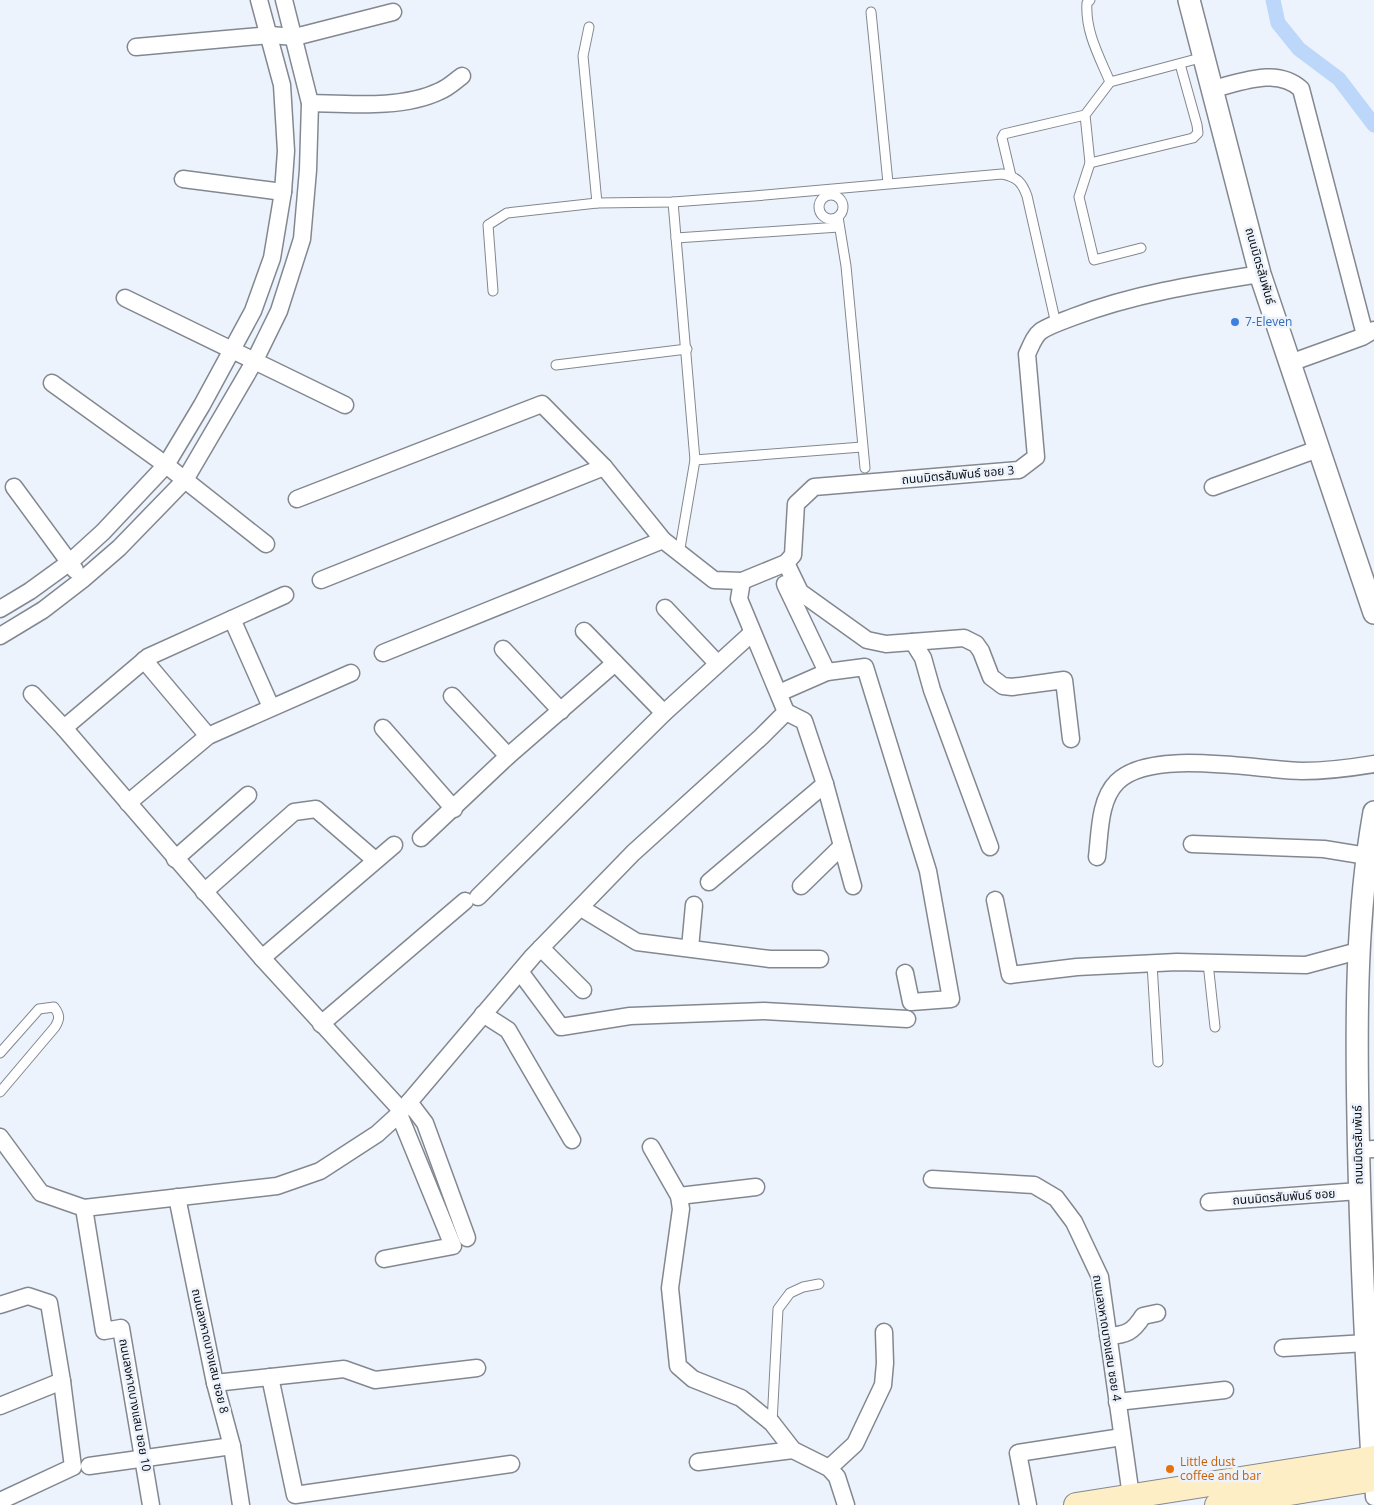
<svg xmlns="http://www.w3.org/2000/svg" width="1374" height="1505" viewBox="0 0 1374 1505" font-family="'Open Sans','Noto Sans Thai',sans-serif">
<style>
.lines{fill:none;stroke-linecap:round;stroke-linejoin:round}
.canal{stroke:#bcd7f9;stroke-width:15}
.service-casing{stroke:#838890;stroke-width:11}
.minor-casing{stroke:#838890;stroke-width:19}
.tertiary-casing{stroke:#838890;stroke-width:24}
.secondary-casing{stroke:#838890;stroke-width:26}
.service{stroke:#fff;stroke-width:9}
.minor{stroke:#fff;stroke-width:16}
.tertiary{stroke:#fff;stroke-width:21}
.secondary{stroke:#fdeec5;stroke-width:24}
.shop-dot{fill:#3f7fe0;stroke:#edf3fc;stroke-width:2}
.food-dot{fill:#e8710a;stroke:#edf3fc;stroke-width:2}
.labels{text-anchor:middle;stroke-width:5;stroke-linejoin:round;paint-order:stroke}
.street-label{font-size:12px;fill:#0f1114;stroke:#edf3fc}
.shop-label{font-size:12px;fill:#366cbe;stroke:#edf3fc;text-anchor:start}
.food-label{font-size:12px;fill:#c56008;stroke:#edf3fc;text-anchor:start}
</style>
<rect width="100%" height="100%" fill="#edf3fc"/>
<g class="lines">
<polyline class="canal" points="1273,0 1278,23 1299,49 1339,79 1374,125"/>
<g class="service-casing">
<g id="service">
<path d="M1090,0L1087,3C1085,31 1099,56 1110,82"/>
<polyline points="871,12 888,183"/>
<polyline points="589,27 583,56 597,203"/>
<polyline points="1090,163 1193,138 1198,133 1197,125 1180,64"/>
<polyline points="1011,176 1002,138 1004,134 1085,115"/>
<circle cx="831" cy="207" r="12"/>
<polyline points="673,202 695,460 679,554"/>
<polyline points="838,217 846,266 865,468"/>
<polyline points="676,238 839,227"/>
<polyline points="1141,248 1094,260 1079,197 1090,163 1085,115 1110,82 1204,57"/>
<path d="M493,291L488,225L507,213L597,203L673,202L754,196L1002,174C1017,177 1022,182 1027,196L1056,324"/>
<polyline points="556,365 687,349"/>
<polyline points="695,460 862,447"/>
<polyline points="1208,963 1215,1027"/>
<polyline points="1152,964 1158,1062"/>
<path d="M0,1053L39,1009L54,1007C60,1015 60,1019 55,1027L0,1092"/>
<polyline points="772,1423 778,1309 790,1293 803,1287 819,1284"/>
</g>
</g>
<g class="minor-casing">
<g id="minor">
<polyline points="136,47 270,35 295,37 393,12"/>
<path d="M1213,89C1242,82 1277,67 1301,89L1365,335"/>
<path d="M310,103C350,104 403,109 440,91C448,88 455,81 462,76"/>
<polyline points="183,179 283,192"/>
<polyline points="125,298 345,405"/>
<polyline points="1290,363 1362,337 1374,330"/>
<polyline points="52,383 166,465 266,544"/>
<polyline points="14,487 75,570"/>
<polyline points="1213,487 1318,449"/>
<path d="M297,499L542,404L604,467L663,540L714,580L742,581L786,563L793,555L796,504L814,487L1019,470L1036,457L1027,354C1031,346 1034,336 1041,331C1050,325 1063,321 1073,317C1133,294 1197,284 1260,274"/>
<polyline points="786,563 800,592 867,640 886,644 964,638 976,644 981,651 991,677 1003,686 1012,687 1064,680 1071,739"/>
<polyline points="321,580 604,467"/>
<polyline points="785,584 827,672"/>
<polyline points="665,608 717,663"/>
<polyline points="0,609 30,591 70,562 103,532 166,465 202,405 253,311 272,258 283,192 286,151 282,85 259,0"/>
<polyline points="232,619 271,707"/>
<polyline points="584,631 664,713"/>
<polyline points="0,636 43,610 82,580 119,548 185,480 254,362 279,311 302,239 308,170 310,103 284,0"/>
<polyline points="913,642 923,658 932,690 990,847"/>
<polyline points="503,649 561,711"/>
<polyline points="383,653 663,540"/>
<polyline points="144,660 208,736"/>
<polyline points="779,693 827,672 865,667 928,871 951,999 911,1002 905,973"/>
<polyline points="32,694 64,728 262,958 401,1110"/>
<polyline points="452,696 508,756"/>
<polyline points="786,712 804,721 825,784 853,886"/>
<polyline points="64,728 148,657 285,595"/>
<polyline points="383,728 454,809"/>
<polyline points="128,803 208,736 351,673"/>
<polyline points="421,838 508,756 615,663"/>
<polyline points="1192,844 1324,849 1367,856"/>
<path d="M1097,857C1100,833 1099,800 1117,782C1151,748 1256,770 1302,771C1327,771 1350,768 1374,764"/>
<polyline points="175,859 248,795"/>
<polyline points="709,882 825,784"/>
<polyline points="801,886 842,846"/>
<polyline points="204,892 294,812 316,809 375,860"/>
<polyline points="478,897 664,713 752,633"/>
<polyline points="995,900 1010,975 1077,967 1177,962 1306,965 1358,951"/>
<polyline points="581,908 637,942 770,959 820,959"/>
<polyline points="541,948 583,990"/>
<polyline points="690,948 694,905"/>
<polyline points="262,958 394,845"/>
<polyline points="521,973 561,1027 630,1016 764,1011 907,1019"/>
<polyline points="483,1014 508,1030 572,1140"/>
<polyline points="321,1024 465,901"/>
<polyline points="409,1102 425,1123 467,1238"/>
<polyline points="0,1137 41,1193 84,1208 277,1186 320,1171 377,1134 399,1114 533,956 633,853 761,737 786,712 739,599 742,581"/>
<polyline points="651,1147 679,1196 681,1209 670,1288 678,1366 693,1379 741,1398 772,1423 793,1450 829,1468 837,1477 846,1505"/>
<polyline points="1358,1150 1374,1149"/>
<polyline points="932,1179 1034,1185 1056,1198 1074,1222 1100,1277 1131,1496"/>
<polyline points="679,1196 756,1187"/>
<polyline points="177,1197 215,1383 232,1446 241,1505"/>
<polyline points="1209,1202 1359,1191"/>
<polyline points="84,1208 104,1331 121,1328 151,1505"/>
<polyline points="384,1259 453,1246 399,1114"/>
<polyline points="0,1305 28,1296 49,1303 62,1381 73,1467 0,1501"/>
<path d="M1108,1336C1126,1335 1133,1332 1143,1316L1157,1313"/>
<polyline points="1283,1348 1366,1343"/>
<polyline points="270,1377 295,1495 511,1464"/>
<polyline points="215,1383 344,1369 375,1380 477,1368"/>
<polyline points="1117,1402 1225,1390"/>
<polyline points="0,1406 62,1381"/>
<polyline points="698,1462 793,1450"/>
<polyline points="89,1466 232,1446"/>
<polyline points="829,1468 855,1444 883,1385 885,1363 884,1332"/>
<polyline points="1373,1479 1374,1497"/>
<polyline points="1028,1505 1018,1453 1122,1437"/>
</g>
</g>
<g class="tertiary-casing">
<g id="tertiary">
<polyline points="1189,0 1260,274 1374,613"/>
<path d="M1373,1476C1366,1358 1360,1239 1358,1121C1356,1017 1356,914 1374,812"/>
</g>
</g>
<g class="secondary-casing">
<g id="secondary">
<polyline points="1076,1505 1374,1458"/>
<polyline points="1217,1505 1374,1479"/>
</g>
</g>
<use href="#service" class="service"/>
<use href="#minor" class="minor"/>
<use href="#tertiary" class="tertiary"/>
<use href="#secondary" class="secondary"/>
</g>
<circle class="shop-dot" cx="1235" cy="322" r="5"/>
<circle class="food-dot" cx="1170" cy="1469" r="5"/>
<g class="labels">
<g class="street-label">
<text transform="translate(1260 266) rotate(74)" y="4">ถนนมิตรสัมพันธ์</text>
<text transform="translate(958 475) rotate(-5)" y="4">ถนนมิตรสัมพันธ์ ซอย 3</text>
<text transform="translate(1358 1145) rotate(-91)" y="4">ถนนมิตรสัมพันธ์</text>
<text transform="translate(1284 1197) rotate(-4)" y="4">ถนนมิตรสัมพันธ์ ซอย</text>
<text transform="translate(1107 1338) rotate(81)" y="4">ถนนลงหาดบางแสน ซอย 4</text>
<text transform="translate(210 1351) rotate(77)" y="4">ถนนลงหาดบางแสน ซอย 8</text>
<text transform="translate(135 1405) rotate(80)" y="4">ถนนลงหาดบางแสน ซอย 10</text>
</g>
<g class="shop-label">
<text x="1245" y="326">7-Eleven</text>
</g>
<g class="food-label">
<text x="1180" y="1466">Little dust<tspan x="1180" dy="14">coffee and bar</tspan></text>
</g>
</g>
</svg>
